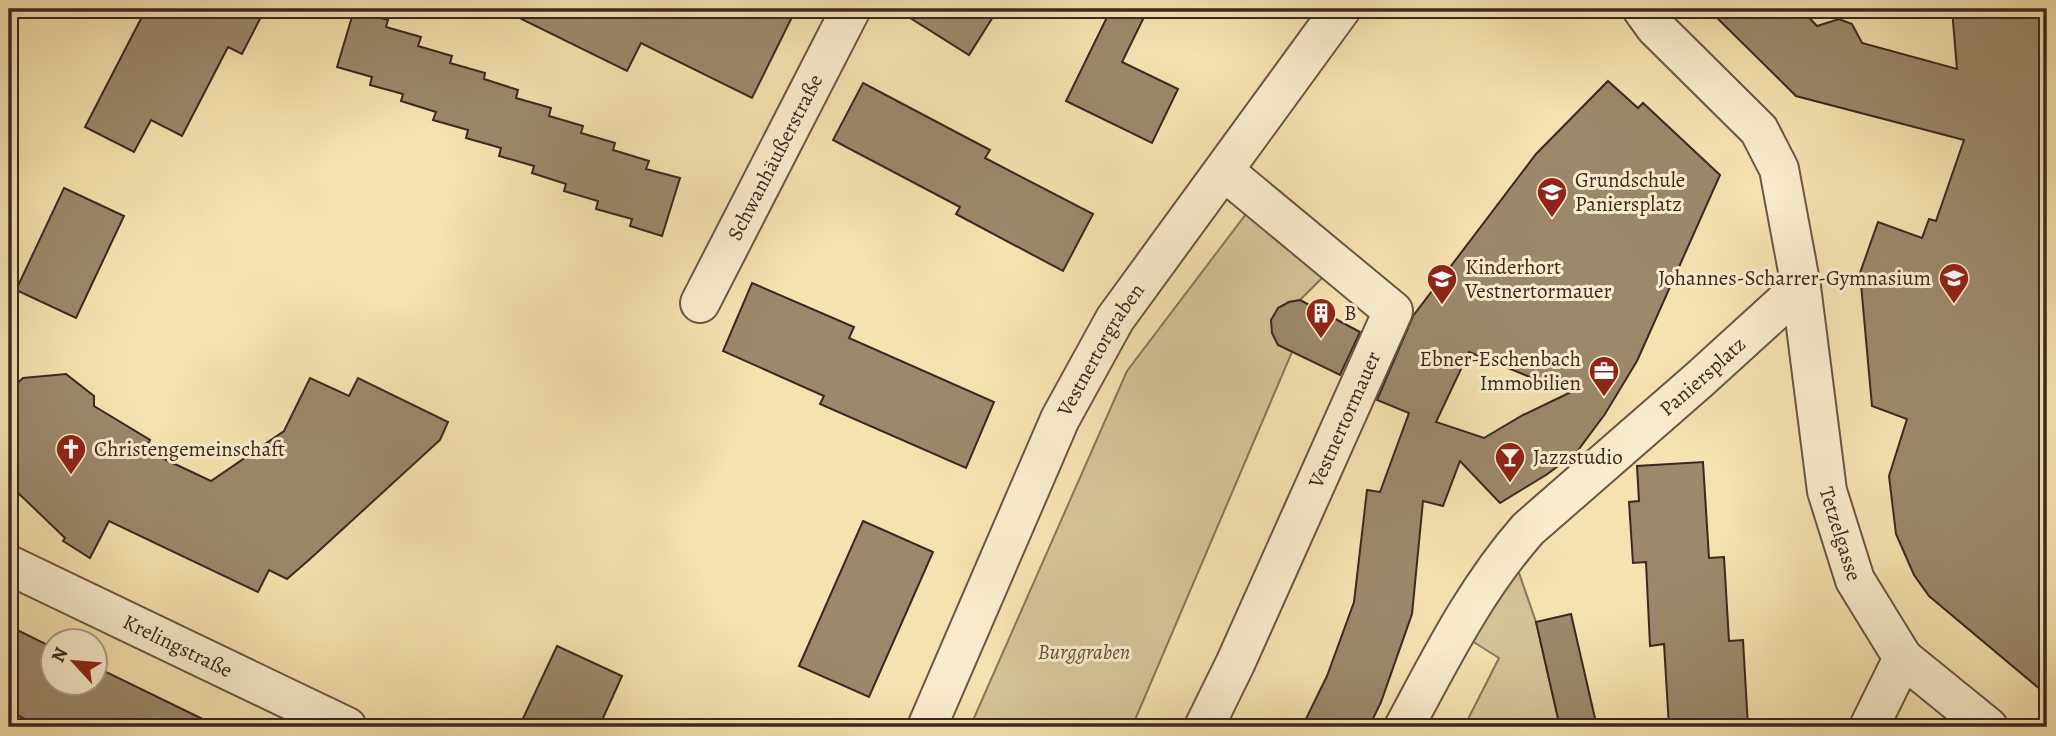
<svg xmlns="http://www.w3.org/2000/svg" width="2056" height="736" viewBox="0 0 2056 736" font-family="Alegreya,serif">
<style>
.green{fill:#d6c298;stroke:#88755c;stroke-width:2}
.building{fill:#9c886b;stroke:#3b2820;stroke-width:2;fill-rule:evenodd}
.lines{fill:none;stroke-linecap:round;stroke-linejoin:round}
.street-casing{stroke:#6a5644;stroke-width:42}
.street{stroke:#f9eccc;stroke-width:38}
.labels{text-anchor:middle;stroke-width:6;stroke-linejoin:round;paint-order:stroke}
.street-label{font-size:21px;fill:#3b2820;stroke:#f9eccc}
.poi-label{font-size:21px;fill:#3b2820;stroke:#f9eccc;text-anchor:start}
.park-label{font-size:21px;font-style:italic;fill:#624e3e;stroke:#f9eccc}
</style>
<rect width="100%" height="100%" fill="#f6e1b0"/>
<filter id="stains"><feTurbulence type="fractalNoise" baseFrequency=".00286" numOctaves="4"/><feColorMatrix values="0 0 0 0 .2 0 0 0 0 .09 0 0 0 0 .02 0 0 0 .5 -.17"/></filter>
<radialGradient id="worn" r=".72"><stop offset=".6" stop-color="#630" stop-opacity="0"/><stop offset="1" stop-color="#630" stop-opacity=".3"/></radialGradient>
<g class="green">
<polygon points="1246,214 1327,273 1300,300 1289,302 1278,308 1278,344 1292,352 1132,727 970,727 1127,371"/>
<polygon points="1518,570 1536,622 1560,727 1464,727 1499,658 1472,641"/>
</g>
<g class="building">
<polygon points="146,9 265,9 242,54 228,47 182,136 151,120 134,152 85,127"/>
<polygon points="501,9 796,9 752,98 641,43 627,71"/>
<polygon points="896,9 998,9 969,55"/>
<polygon points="1111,9 1148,9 1122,62 1178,89 1152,143 1066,101"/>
<polygon points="1708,9 1801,9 1817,26 1839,19 1852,24 1862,43 1957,69 1952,9 2047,9 2047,695 1929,596 1914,575 1896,534 1889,476 1907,419 1872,406 1860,273 1878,222 1922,238 1929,219 1936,221 1964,140 1796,96"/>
<polygon points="354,10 388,20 386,27 421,37 418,46 452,56 450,63 485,73 484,79 518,90 516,98 551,108 549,116 583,126 581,133 615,143 613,150 649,161 646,169 680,178 662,236 630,226 632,219 596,209 598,201 564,191 566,184 532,173 534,166 499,156 501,148 466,138 468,130 433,120 436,112 401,101 403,94 370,85 372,77 337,67"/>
<path d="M1608,81L1638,108L1643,103L1720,175L1637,361L1605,414L1576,453L1546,475L1500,503L1460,461L1443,506L1423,501L1412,614L1381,702L1369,727H1302L1327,676L1354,602L1367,490L1380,492L1409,413L1377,400L1413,316L1536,154ZM1469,352L1569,393L1523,415L1484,438L1436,422Z"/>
<polygon points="863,83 990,150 985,158 1093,214 1063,271 956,214 960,207 833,140"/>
<polygon points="64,188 124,216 76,318 16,290"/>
<polygon points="752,283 854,327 849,338 994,402 966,468 820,404 824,396 723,351"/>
<polygon points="1300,300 1360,332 1340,375 1278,345 1272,333 1271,320 1278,308 1289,302"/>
<polygon points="66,374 94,396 94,406 150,440 145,450 211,481 284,431 310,378 349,396 358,378 448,422 440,440 310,559 287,579 269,570 258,592 109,521 90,558 63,541 65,538 14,489 9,463 9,391 23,378"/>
<polygon points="1703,462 1709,558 1724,557 1729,641 1743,640 1748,727 1669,727 1664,644 1650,646 1646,562 1633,563 1629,502 1639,501 1637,466"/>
<polygon points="863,521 933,552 869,697 799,666"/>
<polygon points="1571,614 1597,727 1560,727 1536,622"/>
<polygon points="9,626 52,647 52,683 94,683 94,666 219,727 41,727 9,711"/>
<polygon points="557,646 622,676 599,727 519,727"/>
</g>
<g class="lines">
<g class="street-casing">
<g id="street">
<path id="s1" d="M1642,9L1655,27L1759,130L1779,169L1801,287L1827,491L1855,580L1903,658L1988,727"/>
<path id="s2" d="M700,303L851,9"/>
<path id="s3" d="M9,565L347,727"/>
<path id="s4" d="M927,727L1060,419L1115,319L1341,9"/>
<path id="s5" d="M1204,727L1235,664L1393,311L1224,171"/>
<path id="s6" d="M1404,727C1441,658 1476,588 1528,529L1700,379L1801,287"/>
<polyline points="1869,727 1903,658"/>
</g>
</g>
<use href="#street" class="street"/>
</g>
<defs>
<g id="school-pin" transform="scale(1.575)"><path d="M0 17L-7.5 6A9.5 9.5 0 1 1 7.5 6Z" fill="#8f2418" stroke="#f9eccc"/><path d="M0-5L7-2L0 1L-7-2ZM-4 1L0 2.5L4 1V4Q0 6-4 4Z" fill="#fff"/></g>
<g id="building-pin" transform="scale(1.575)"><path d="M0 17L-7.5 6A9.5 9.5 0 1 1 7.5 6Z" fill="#8f2418" stroke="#f9eccc"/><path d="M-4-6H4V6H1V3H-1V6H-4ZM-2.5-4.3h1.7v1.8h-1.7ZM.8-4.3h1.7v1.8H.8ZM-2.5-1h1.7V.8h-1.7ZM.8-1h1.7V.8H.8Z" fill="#fff"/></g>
<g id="office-pin" transform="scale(1.575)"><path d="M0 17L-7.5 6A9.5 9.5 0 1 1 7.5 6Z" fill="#8f2418" stroke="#f9eccc"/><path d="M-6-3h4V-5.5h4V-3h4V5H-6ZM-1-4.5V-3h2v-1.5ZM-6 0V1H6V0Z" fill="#fff"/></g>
<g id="church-pin" transform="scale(1.575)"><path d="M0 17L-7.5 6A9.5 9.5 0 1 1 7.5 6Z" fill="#8f2418" stroke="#f9eccc"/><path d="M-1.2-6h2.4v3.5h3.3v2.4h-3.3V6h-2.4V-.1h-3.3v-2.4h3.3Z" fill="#fff"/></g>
<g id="bar-pin" transform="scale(1.575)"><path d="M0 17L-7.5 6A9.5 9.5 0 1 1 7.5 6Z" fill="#8f2418" stroke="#f9eccc"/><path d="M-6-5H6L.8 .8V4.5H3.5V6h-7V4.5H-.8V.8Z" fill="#fff"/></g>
</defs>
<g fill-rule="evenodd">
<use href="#school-pin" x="1552" y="192"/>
<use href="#school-pin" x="1954" y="278"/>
<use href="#school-pin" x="1442" y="279"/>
<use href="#building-pin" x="1321" y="313"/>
<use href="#office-pin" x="1604" y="371"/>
<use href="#church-pin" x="71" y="449"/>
<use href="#bar-pin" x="1510" y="457"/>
</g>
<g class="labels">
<g class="street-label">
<text dy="7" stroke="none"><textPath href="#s2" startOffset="164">Schwanhäußerstraße</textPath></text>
<text dy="7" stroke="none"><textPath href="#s4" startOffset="416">Vestnertorgraben</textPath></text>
<text dy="7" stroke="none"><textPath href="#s6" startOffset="466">Paniersplatz</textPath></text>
<text dy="7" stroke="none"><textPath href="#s5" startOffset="338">Vestnertormauer</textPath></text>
<text dy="7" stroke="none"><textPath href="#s1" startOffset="583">Tetzelgasse</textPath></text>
<text dy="7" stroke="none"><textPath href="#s3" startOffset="187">Krelingstraße</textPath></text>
</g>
<g class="poi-label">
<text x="1575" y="187">Grundschule<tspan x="1575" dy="24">Paniersplatz</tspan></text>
<text x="1465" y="274">Kinderhort<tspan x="1465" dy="24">Vestnertormauer</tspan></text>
<text x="1931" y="285" text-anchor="end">Johannes-Scharrer-Gymnasium</text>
<text x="1344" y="320">B</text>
<text x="1581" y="366" text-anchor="end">Ebner-Eschenbach<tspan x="1581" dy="24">Immobilien</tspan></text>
<text x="94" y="456">Christengemeinschaft</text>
<text x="1533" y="464">Jazzstudio</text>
</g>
<g class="park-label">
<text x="1084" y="659">Burggraben</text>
</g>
</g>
<rect width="2056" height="736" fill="none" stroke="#f6e1b0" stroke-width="35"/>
<rect x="10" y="10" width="2035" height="715" fill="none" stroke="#3b2820" stroke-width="3.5"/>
<rect x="18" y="18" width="2021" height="701" fill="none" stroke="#3b2820" stroke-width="2"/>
<g transform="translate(74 662) rotate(296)"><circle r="33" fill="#f9eccc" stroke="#ad9e87" stroke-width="2"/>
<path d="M0-5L12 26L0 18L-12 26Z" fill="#8f2418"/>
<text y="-10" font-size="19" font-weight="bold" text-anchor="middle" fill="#3b2820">N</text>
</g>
<rect width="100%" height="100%" filter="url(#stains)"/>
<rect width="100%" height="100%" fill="url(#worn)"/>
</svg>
